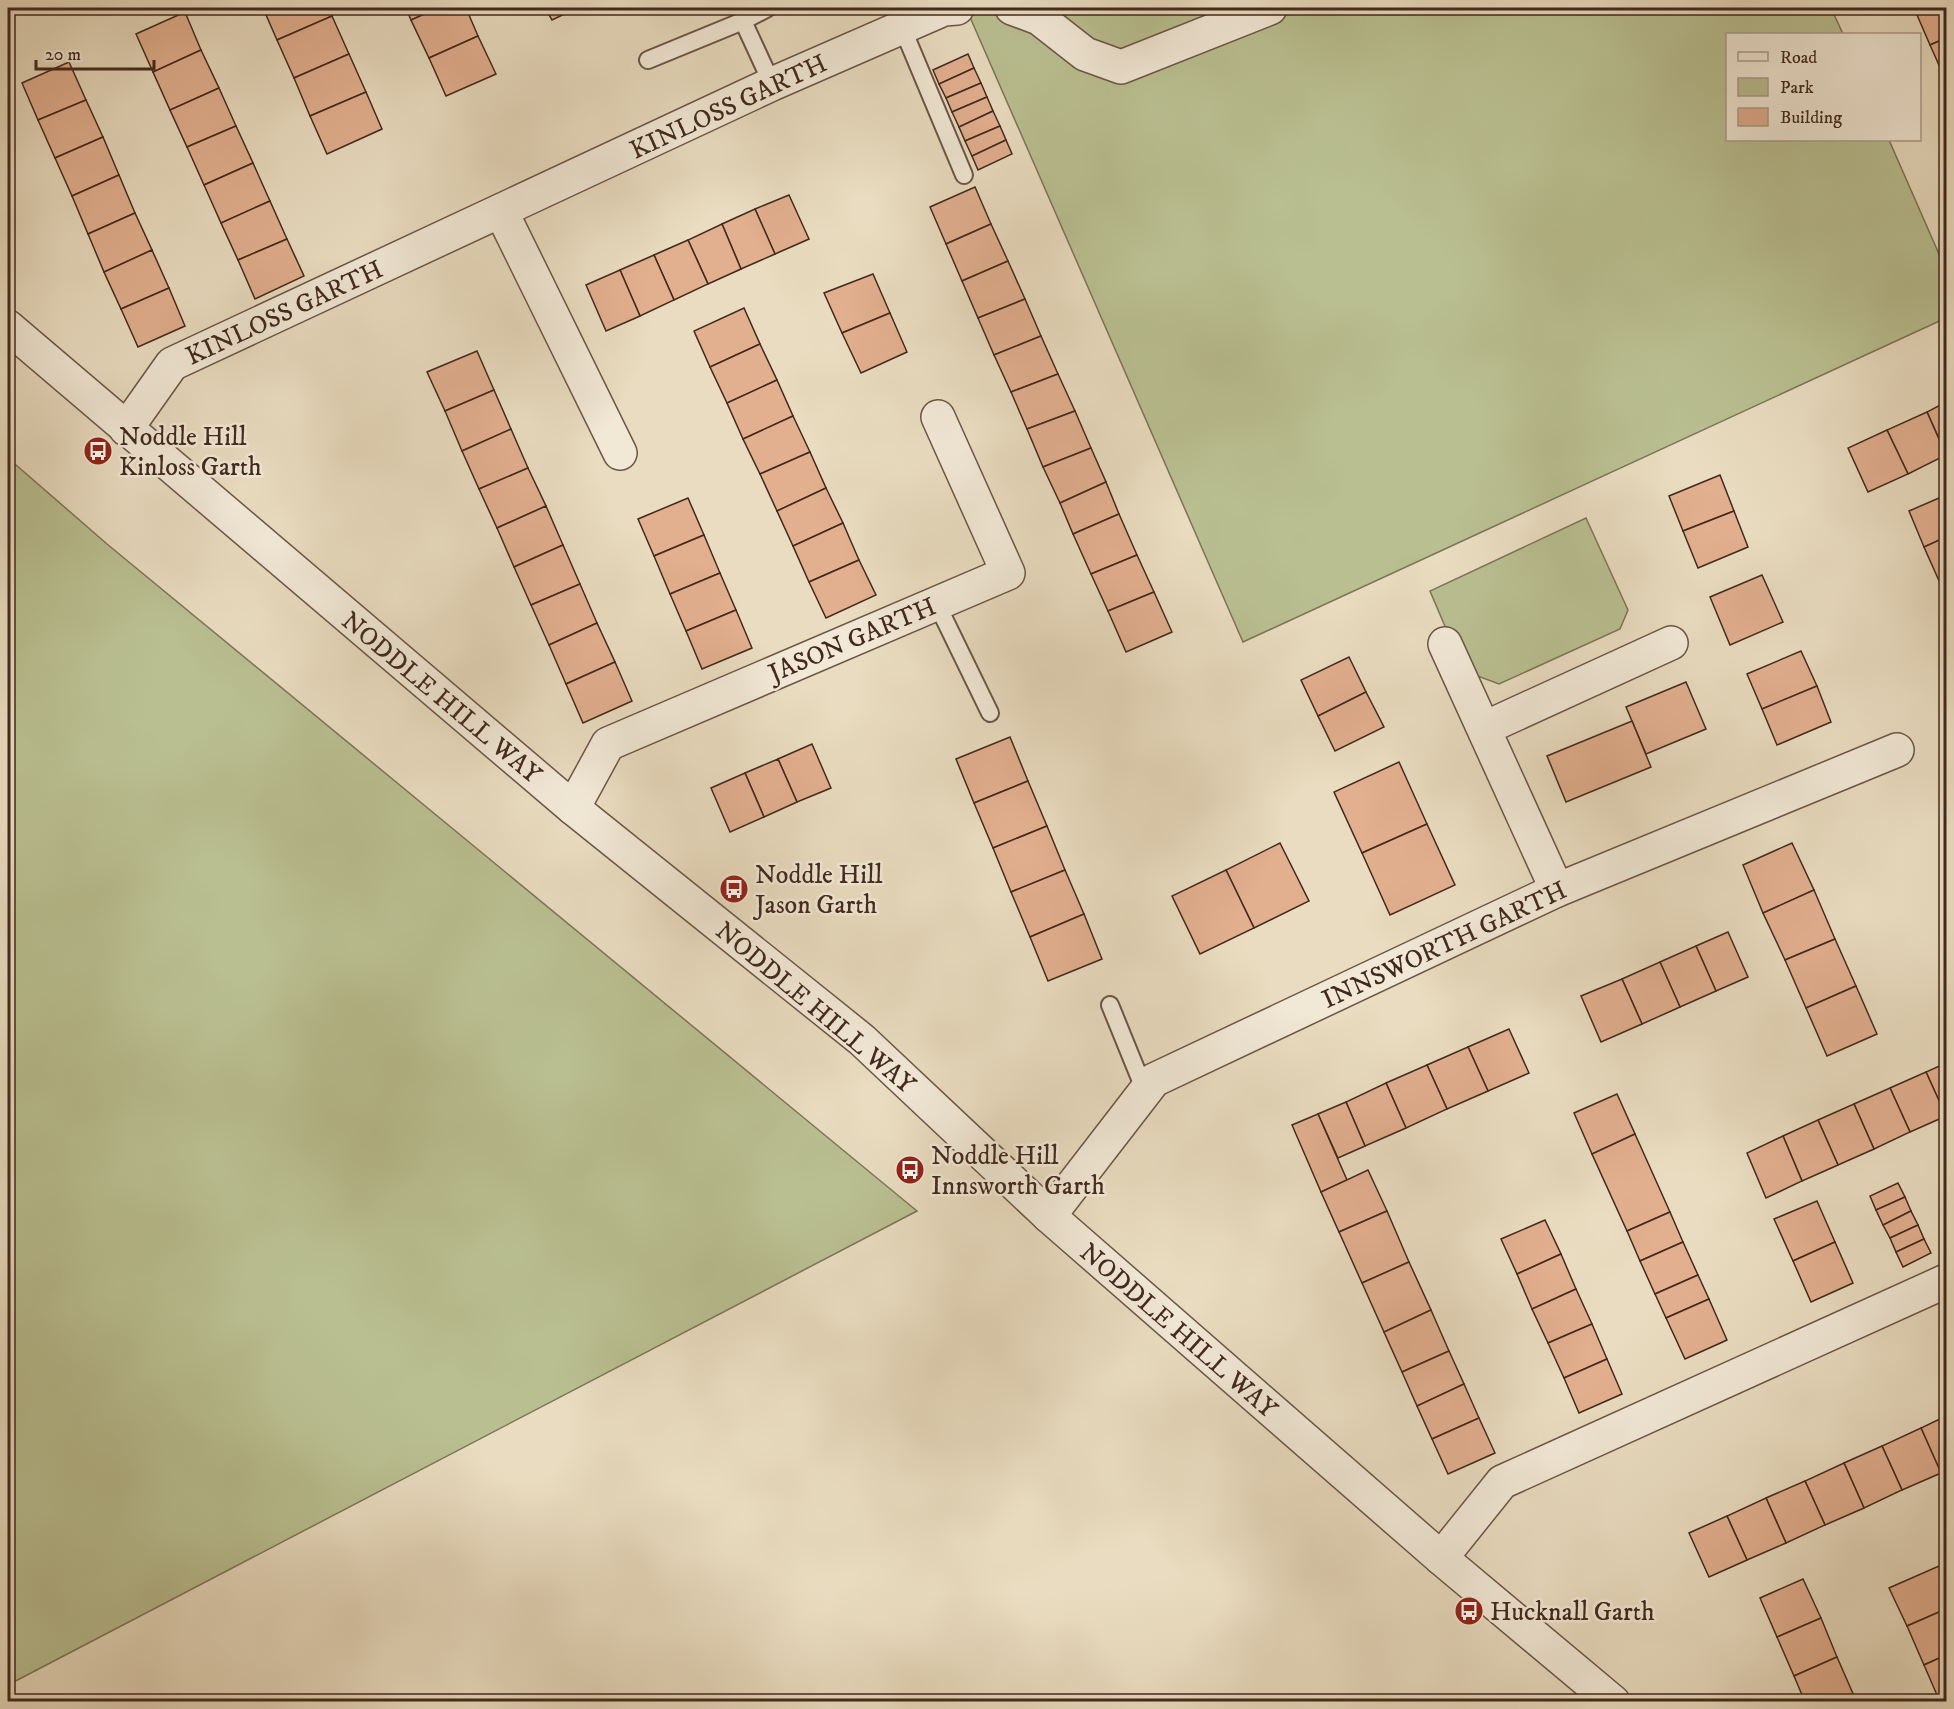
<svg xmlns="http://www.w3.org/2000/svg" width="1954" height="1709" viewBox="0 0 1954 1709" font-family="'IM FELL DW Pica',serif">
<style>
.green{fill:#b9bf91;stroke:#7d7457;stroke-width:1.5}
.building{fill:#e2af8f;stroke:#41291d;stroke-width:1.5}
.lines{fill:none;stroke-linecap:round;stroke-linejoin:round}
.lane-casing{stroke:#6b5646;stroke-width:20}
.street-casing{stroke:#6b5646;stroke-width:36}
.lane{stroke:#f1e8d6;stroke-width:16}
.street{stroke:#f1e8d6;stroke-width:33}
.labels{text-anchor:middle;stroke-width:5;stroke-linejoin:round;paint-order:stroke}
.street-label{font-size:26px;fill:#41291d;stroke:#f1e8d6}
.poi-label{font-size:26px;fill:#41291d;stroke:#f1e8d6;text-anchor:start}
</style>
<rect width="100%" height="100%" fill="#e9dcc0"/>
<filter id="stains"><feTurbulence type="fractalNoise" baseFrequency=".00333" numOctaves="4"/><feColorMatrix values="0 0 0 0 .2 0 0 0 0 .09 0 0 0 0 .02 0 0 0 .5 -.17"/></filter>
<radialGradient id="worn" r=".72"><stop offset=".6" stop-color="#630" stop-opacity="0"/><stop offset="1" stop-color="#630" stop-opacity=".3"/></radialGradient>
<g class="green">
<polygon points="966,8 1831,8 1843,34 1728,34 1728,140 1889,140 1946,270 1946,318 1243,642"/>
<polygon points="8,458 107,544 917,1211 8,1685"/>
<polygon points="1586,518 1628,610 1620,629 1499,684 1464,671 1430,591"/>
</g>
<g class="building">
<polygon points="263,8 329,8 332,16 277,40"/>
<polygon points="406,8 438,8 411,20"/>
<polygon points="438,8 466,8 478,36 429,58 411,20"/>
<polygon points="545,8 577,8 552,20"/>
<polygon points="1914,8 1946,8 1946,38 1930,45"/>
<polygon points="185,12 201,50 153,72 136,34"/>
<polygon points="332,16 349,54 294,78 277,40"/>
<polygon points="478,36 496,74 446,96 429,58"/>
<polygon points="1946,38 1946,81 1930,45"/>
<polygon points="201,50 219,88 170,110 153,72"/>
<polygon points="349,54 366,92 310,116 294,78"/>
<polygon points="968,54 974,68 939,84 933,70"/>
<polygon points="69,62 86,100 38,120 22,83"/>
<polygon points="974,68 981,83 946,98 939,84"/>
<polygon points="981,83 987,97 952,112 946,98"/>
<polygon points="219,88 236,126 187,147 170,110"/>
<polygon points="366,92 382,129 327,154 310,116"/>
<polygon points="987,97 993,111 959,127 952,112"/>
<polygon points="86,100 103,137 55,158 38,120"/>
<polygon points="993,111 1000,126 965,141 959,127"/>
<polygon points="236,126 253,163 204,185 187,147"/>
<polygon points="1000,126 1006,140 972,156 965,141"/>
<polygon points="103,137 119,175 72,196 55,158"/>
<polygon points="1006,140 1012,154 978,170 972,156"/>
<polygon points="253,163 270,201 221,223 204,185"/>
<polygon points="119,175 135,213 88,234 72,196"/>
<polygon points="975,187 991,224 946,244 930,207"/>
<polygon points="789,195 809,239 775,254 755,209"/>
<polygon points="270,201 287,239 238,260 221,223"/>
<polygon points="755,209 775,254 741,269 722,224"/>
<polygon points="135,213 152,250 104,272 88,234"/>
<polygon points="722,224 741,269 708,284 688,240"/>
<polygon points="991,224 1008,261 962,281 946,244"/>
<polygon points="287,239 304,276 255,299 238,260"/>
<polygon points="688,240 708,284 674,300 654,255"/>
<polygon points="152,250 169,288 121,309 104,272"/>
<polygon points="654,255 674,300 640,316 620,270"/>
<polygon points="1008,261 1025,299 978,318 962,281"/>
<polygon points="620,270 640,316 606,331 586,285"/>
<polygon points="873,274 890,313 842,333 824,293"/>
<polygon points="169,288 185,326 138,347 121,309"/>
<polygon points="1025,299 1041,336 994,355 978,318"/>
<polygon points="744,308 760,344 710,367 694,331"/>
<polygon points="890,313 907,352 861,373 842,333"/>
<polygon points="1041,336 1058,374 1011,392 994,355"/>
<polygon points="760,344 777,380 727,403 710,367"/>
<polygon points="477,351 494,390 445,411 427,372"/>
<polygon points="1058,374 1075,411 1027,429 1011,392"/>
<polygon points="777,380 793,416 743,439 727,403"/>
<polygon points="494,390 511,429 462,451 445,411"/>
<polygon points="1946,402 1946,454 1927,412"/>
<polygon points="1075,411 1091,448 1043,467 1027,429"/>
<polygon points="1927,412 1946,455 1908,474 1887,430"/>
<polygon points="793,416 810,452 760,474 743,439"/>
<polygon points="511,429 528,468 479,489 462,451"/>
<polygon points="1887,430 1908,474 1868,492 1848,448"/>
<polygon points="1091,448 1106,482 1060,503 1043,467"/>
<polygon points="810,452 826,488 777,511 760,474"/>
<polygon points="528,468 546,506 497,528 479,489"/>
<polygon points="1720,475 1734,511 1683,531 1669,496"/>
<polygon points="1106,482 1119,514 1073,534 1060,503"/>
<polygon points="826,488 843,523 793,546 777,511"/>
<polygon points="1946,495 1946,537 1924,547 1909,511"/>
<polygon points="688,498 704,535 654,556 638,519"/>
<polygon points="546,506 563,545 514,567 497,528"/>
<polygon points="1734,511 1748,547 1698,568 1683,531"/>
<polygon points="1119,514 1137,555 1091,574 1073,534"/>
<polygon points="843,523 859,560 809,582 793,546"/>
<polygon points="704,535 720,573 670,594 654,556"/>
<polygon points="1946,537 1946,580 1940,583 1924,547"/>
<polygon points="563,545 580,584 531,605 514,567"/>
<polygon points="1137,555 1154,592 1108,611 1091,574"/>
<polygon points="859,560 876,595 826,618 809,582"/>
<polygon points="720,573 736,610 686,631 670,594"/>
<polygon points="1762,575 1783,622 1730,645 1710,597"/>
<polygon points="1946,580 1946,598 1940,583"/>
<polygon points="580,584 597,623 549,645 531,605"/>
<polygon points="1154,592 1172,632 1126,652 1108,611"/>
<polygon points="736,610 752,648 702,669 686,631"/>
<polygon points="597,623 615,662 566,684 549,645"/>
<polygon points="1801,651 1817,686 1762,709 1747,674"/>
<polygon points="1349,657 1366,692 1318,716 1301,680"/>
<polygon points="615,662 632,701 583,723 566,684"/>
<polygon points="1686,682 1706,729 1646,754 1626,707"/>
<polygon points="1817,686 1831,722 1777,745 1762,709"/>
<polygon points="1366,692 1384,727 1335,751 1318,716"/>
<polygon points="1632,721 1651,767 1566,802 1547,756"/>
<polygon points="1010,737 1028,781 974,803 956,759"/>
<polygon points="812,744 831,788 797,802 778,759"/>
<polygon points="778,759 797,802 764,817 745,773"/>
<polygon points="1399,762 1427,824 1362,853 1334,792"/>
<polygon points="745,773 764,817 730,832 711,788"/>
<polygon points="1028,781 1047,826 993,848 974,803"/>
<polygon points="1427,824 1455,885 1390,915 1362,853"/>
<polygon points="1047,826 1065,870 1011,892 993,848"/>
<polygon points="1280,843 1309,901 1254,928 1226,870"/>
<polygon points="1792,843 1814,890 1763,913 1743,865"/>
<polygon points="1065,870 1084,914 1030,937 1011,892"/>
<polygon points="1226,870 1254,928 1200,954 1172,896"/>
<polygon points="1814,890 1835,939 1785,960 1763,913"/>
<polygon points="1084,914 1102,959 1048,981 1030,937"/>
<polygon points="1728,932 1748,977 1716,991 1696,946"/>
<polygon points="1835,939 1856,986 1806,1008 1785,960"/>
<polygon points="1696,946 1716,991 1680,1007 1660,962"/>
<polygon points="1660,962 1680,1007 1642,1024 1622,979"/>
<polygon points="1622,979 1642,1024 1601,1042 1581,996"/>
<polygon points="1856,986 1877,1034 1827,1056 1806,1008"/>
<polygon points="1509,1029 1529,1073 1488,1091 1468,1047"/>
<polygon points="1468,1047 1488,1091 1447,1109 1427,1065"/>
<polygon points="1946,1063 1946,1116 1926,1072"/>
<polygon points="1427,1065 1447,1109 1406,1128 1386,1083"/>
<polygon points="1926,1072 1946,1116 1910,1132 1890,1088"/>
<polygon points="1386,1083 1406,1128 1365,1146 1346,1102"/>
<polygon points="1890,1088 1910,1132 1874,1149 1854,1104"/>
<polygon points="1617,1094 1635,1134 1592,1154 1574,1113"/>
<polygon points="1346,1102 1365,1146 1338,1158 1318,1114"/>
<polygon points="1854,1104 1874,1149 1838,1165 1818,1120"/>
<polygon points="1318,1114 1347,1180 1321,1192 1292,1125"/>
<polygon points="1818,1120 1838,1165 1802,1181 1783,1136"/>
<polygon points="1635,1134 1670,1212 1627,1231 1592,1154"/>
<polygon points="1783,1136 1802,1181 1766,1198 1747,1153"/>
<polygon points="1368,1170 1387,1211 1339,1232 1321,1192"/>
<polygon points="1898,1183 1905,1197 1876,1210 1870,1196"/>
<polygon points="1905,1197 1911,1211 1883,1225 1876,1210"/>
<polygon points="1817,1201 1835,1242 1793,1261 1774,1219"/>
<polygon points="1387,1211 1409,1262 1362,1283 1339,1232"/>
<polygon points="1911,1211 1918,1225 1890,1238 1883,1225"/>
<polygon points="1670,1212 1683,1242 1640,1261 1627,1231"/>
<polygon points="1545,1220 1561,1254 1517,1274 1501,1239"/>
<polygon points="1918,1225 1924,1239 1896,1252 1890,1238"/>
<polygon points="1924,1239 1931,1253 1903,1267 1896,1252"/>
<polygon points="1683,1242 1698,1275 1655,1294 1640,1261"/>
<polygon points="1835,1242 1853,1283 1811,1302 1793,1261"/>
<polygon points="1561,1254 1576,1289 1532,1309 1517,1274"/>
<polygon points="1409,1262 1431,1310 1384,1332 1362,1283"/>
<polygon points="1698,1275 1709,1299 1666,1318 1655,1294"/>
<polygon points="1576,1289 1592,1324 1548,1343 1532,1309"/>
<polygon points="1709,1299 1727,1340 1685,1359 1666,1318"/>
<polygon points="1431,1310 1449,1351 1402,1372 1384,1332"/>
<polygon points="1592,1324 1607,1359 1564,1378 1548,1343"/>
<polygon points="1449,1351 1464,1384 1417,1406 1402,1372"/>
<polygon points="1607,1359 1622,1394 1579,1413 1564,1378"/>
<polygon points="1464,1384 1479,1418 1432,1439 1417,1406"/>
<polygon points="1946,1416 1946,1470 1941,1473 1921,1428"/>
<polygon points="1479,1418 1495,1453 1448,1474 1432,1439"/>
<polygon points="1921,1428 1941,1473 1902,1490 1882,1446"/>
<polygon points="1882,1446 1902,1490 1864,1508 1844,1463"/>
<polygon points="1844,1463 1864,1508 1825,1525 1805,1481"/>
<polygon points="1805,1481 1825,1525 1786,1543 1766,1498"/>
<polygon points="1766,1498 1786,1543 1747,1560 1727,1516"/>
<polygon points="1727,1516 1747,1560 1709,1577 1689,1533"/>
<polygon points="1939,1566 1946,1583 1946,1609 1907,1626 1889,1588"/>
<polygon points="1803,1579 1821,1618 1777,1637 1760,1598"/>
<polygon points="1946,1609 1946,1655 1924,1665 1907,1626"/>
<polygon points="1821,1618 1837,1657 1794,1676 1777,1637"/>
<polygon points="1946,1655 1946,1701 1940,1702 1924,1665"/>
<polygon points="1837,1657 1854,1696 1842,1702 1805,1702 1794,1676"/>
<polygon points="1854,1696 1856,1702 1842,1702"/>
</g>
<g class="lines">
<g class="lane-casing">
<g id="lane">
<polyline points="743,21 772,84"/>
<polyline points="902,27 964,175"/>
<polyline points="648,60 743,21 768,8"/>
<polyline points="936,602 990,713"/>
<polyline points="1110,1005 1145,1091"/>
</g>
</g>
<g class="street-casing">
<g id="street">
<polyline points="1012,8 1039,18 1085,54 1121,67 1270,8"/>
<polyline points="501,211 620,453"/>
<polyline points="8,327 573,808 862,1040 1049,1216 1441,1558 1613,1702"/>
<polyline points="126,429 172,364 772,84 944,9 957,8"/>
<polyline points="1445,644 1557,890"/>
<polyline points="1485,728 1671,643"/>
<polyline points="573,808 608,744 1008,573 938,417"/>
<polyline points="1049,1216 1154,1080 1557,890 1897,750"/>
<polyline points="1441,1558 1502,1482 1946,1281"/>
</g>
</g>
<use href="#lane" class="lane"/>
<use href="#street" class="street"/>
</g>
<defs>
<g id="bus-disc" transform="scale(1.5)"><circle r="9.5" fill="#8f2418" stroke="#f1e8d6"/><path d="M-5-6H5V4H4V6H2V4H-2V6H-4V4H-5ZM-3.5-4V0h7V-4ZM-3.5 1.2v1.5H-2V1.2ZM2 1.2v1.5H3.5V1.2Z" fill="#fff"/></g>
</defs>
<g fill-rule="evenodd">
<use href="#bus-disc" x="98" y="451"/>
<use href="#bus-disc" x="734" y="889"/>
<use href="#bus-disc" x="910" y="1170"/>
<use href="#bus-disc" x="1469" y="1611"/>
</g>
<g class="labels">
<g class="street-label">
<text transform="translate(728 106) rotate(-25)" y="9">KINLOSS GARTH</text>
<text transform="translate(284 312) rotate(-25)" y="9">KINLOSS GARTH</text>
<text transform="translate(852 639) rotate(-23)" y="9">JASON GARTH</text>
<text transform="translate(442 697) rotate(40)" y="9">NODDLE HILL WAY</text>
<text transform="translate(1444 944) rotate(-25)" y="9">INNSWORTH GARTH</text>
<text transform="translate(816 1007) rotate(40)" y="9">NODDLE HILL WAY</text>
<text transform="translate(1179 1330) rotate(41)" y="9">NODDLE HILL WAY</text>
</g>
<g class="poi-label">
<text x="119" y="445">Noddle Hill<tspan x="119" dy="30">Kinloss Garth</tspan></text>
<text x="755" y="883">Noddle Hill<tspan x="755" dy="30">Jason Garth</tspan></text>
<text x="931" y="1164">Noddle Hill<tspan x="931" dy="30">Innsworth Garth</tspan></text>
<text x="1490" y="1620">Hucknall Garth</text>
</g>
</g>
<rect width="1954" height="1709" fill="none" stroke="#e9dcc0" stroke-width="30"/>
<rect x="9" y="9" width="1936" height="1691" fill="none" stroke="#41291d" stroke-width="3"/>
<rect x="15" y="15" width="1924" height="1679" fill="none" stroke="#41291d" stroke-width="1.5"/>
<rect x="1726" y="33" width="195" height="108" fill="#f1e8d6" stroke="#ab9c8c" stroke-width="1.5"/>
<rect x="1738" y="52" width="30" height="9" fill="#f1e8d6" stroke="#ab9c8c" stroke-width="1.5"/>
<text x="1780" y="63" font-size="18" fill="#41291d">Road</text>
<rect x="1738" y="78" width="30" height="18" fill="#b9bf91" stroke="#ab9c8c" stroke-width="1.5"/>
<text x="1780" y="93" font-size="18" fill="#41291d">Park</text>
<rect x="1738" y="108" width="30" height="18" fill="#e2af8f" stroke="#ab9c8c" stroke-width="1.5"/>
<text x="1780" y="123" font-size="18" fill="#41291d">Building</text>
<path d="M36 60v9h118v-9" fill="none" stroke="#41291d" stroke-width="3"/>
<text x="45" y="60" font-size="18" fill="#41291d" stroke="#f1e8d6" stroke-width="4.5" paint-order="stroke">20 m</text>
<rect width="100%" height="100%" filter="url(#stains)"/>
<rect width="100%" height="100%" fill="url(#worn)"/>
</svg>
